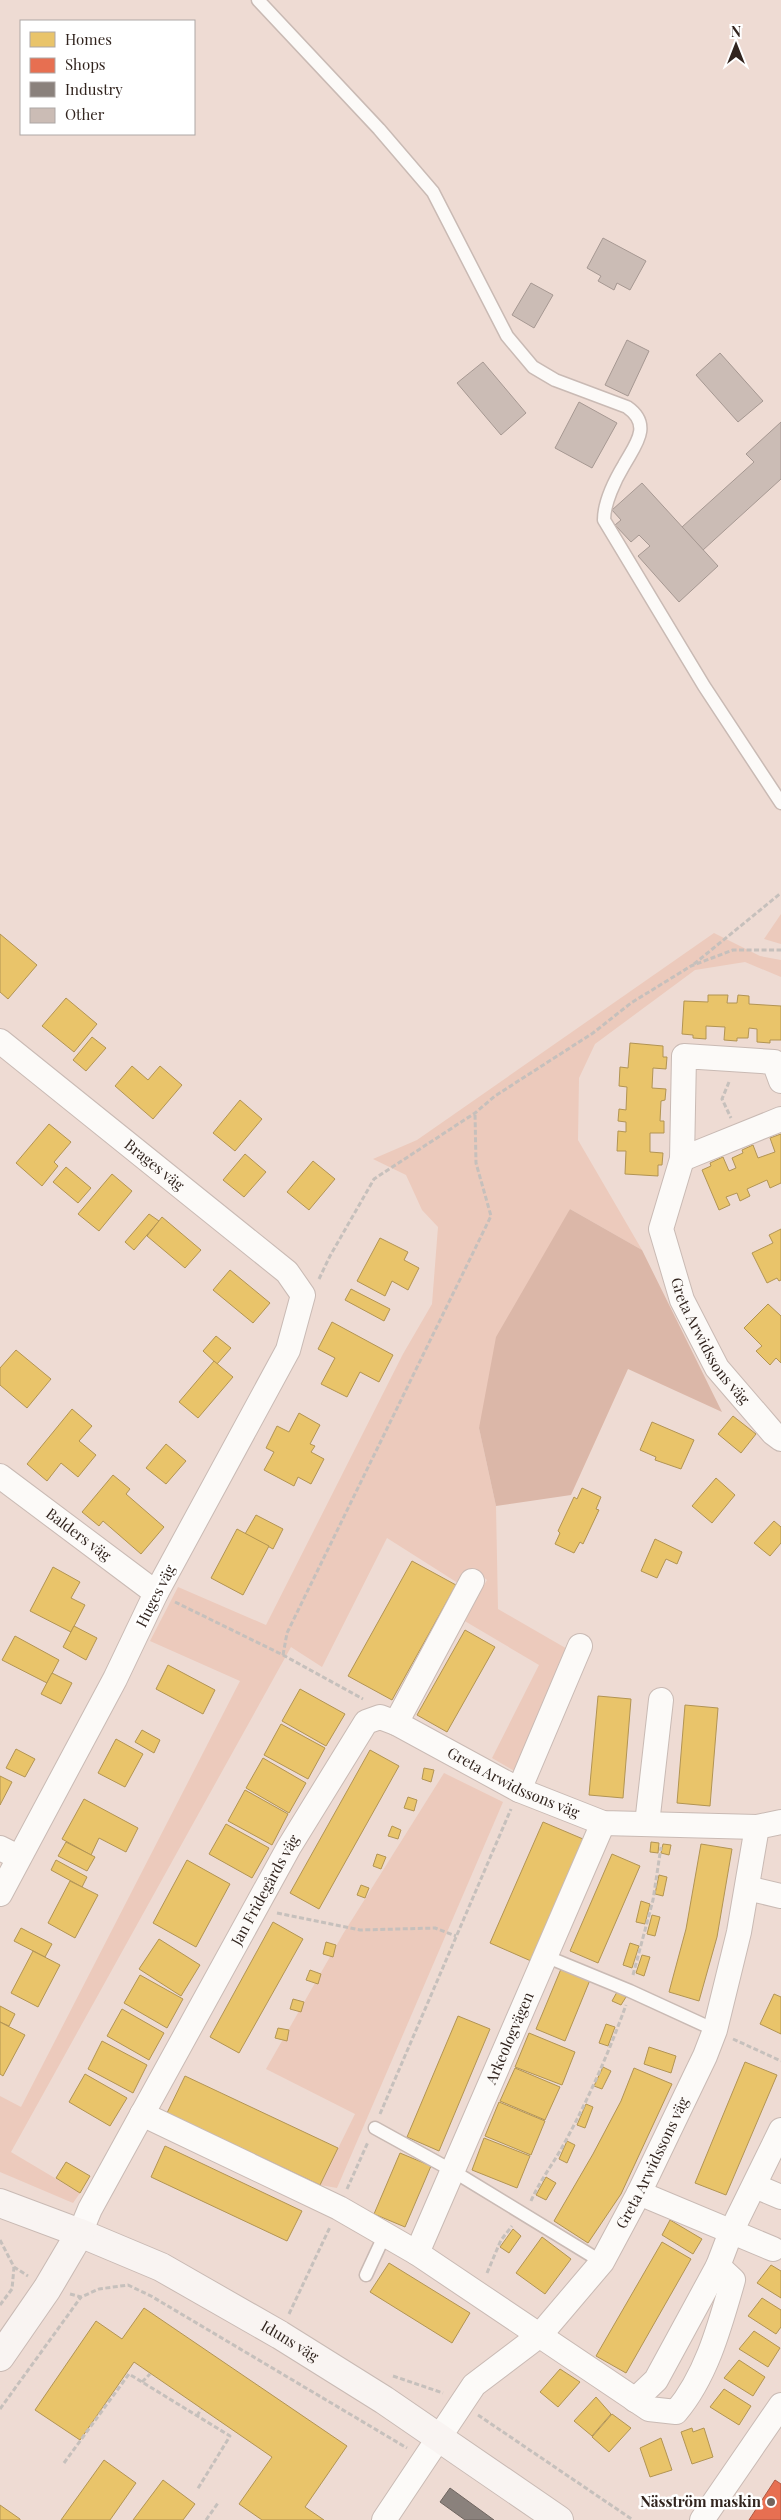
<svg xmlns="http://www.w3.org/2000/svg" width="781" height="2520" viewBox="0 0 781 2520" font-family="'Playfair Display',serif">
<style>
.green{fill:#eccabc}
.forest{fill:#dbb7a8}
.homes{fill:#e9c46a;stroke:#b29453}
.shops{fill:#e76f51;stroke:#b05842}
.industry{fill:#8a817c;stroke:#6f6560}
.building{fill:#cbbcb5;stroke:#a69892}
.lines{fill:none;stroke-linecap:round;stroke-linejoin:round}
.lane-casing{stroke:#c9bab4;stroke-width:15}
.street-casing{stroke:#c9bab4;stroke-width:26}
.secondary-casing{stroke:#c9bab4;stroke-width:30}
.path{stroke:#c6c0bc;stroke-width:3;stroke-dasharray:5 2.5;stroke-linecap:butt}
.lane{stroke:#fcfaf8;stroke-width:12}
.street{stroke:#fcfaf8;stroke-width:24}
.secondary{stroke:#f9f4f2;stroke-width:28}
.poi-dot{fill:#73645d;stroke:#fff;stroke-width:2}
.labels{text-anchor:middle;stroke-width:5;stroke-linejoin:round;paint-order:stroke}
.street-label{font-size:15px;fill:#31241e;stroke:#fff}
.poi-label{font-size:15px;font-weight:bold;fill:#31241e;stroke:#fff;text-anchor:end}
</style>
<rect width="100%" height="100%" fill="#eedbd3"/>
<g class="green">
<polygon points="781,914 781,944 764,939"/>
<polygon points="714,933 760,956 781,960 781,977 745,962 695,970 595,1044 579,1078 578,1140 642,1250 570,1209 479,1428 496,1506 498,1609 569,1650 516,1772 492,1758 539,1665 463,1620 487,1580 473,1568 461,1585 387,1538 322,1667 291,1647 11,2152 80,2193 73,2203 0,2172 0,2096 21,2107 240,1681 150,1641 178,1587 266,1625 403,1354 432,1304 438,1227 422,1210 406,1175 373,1159 417,1140"/>
<polygon points="444,1773 503,1802 337,2188 320,2185 355,2114 266,2069 343,1934"/>
</g>
<polygon class="forest" points="570,1209 642,1250 722,1412 628,1369 571,1495 496,1506 479,1428 496,1337"/>
<g class="homes">
<polygon points="0,934 37,965 8,999 0,992"/>
<polygon points="708,995 728,995 727,1003 737,1003 738,995 749,996 749,1004 781,1006 781,1040 770,1040 770,1043 757,1042 757,1029 749,1028 748,1038 737,1038 737,1041 724,1040 725,1027 706,1026 706,1039 693,1038 693,1035 682,1034 684,1001 708,1002"/>
<polygon points="66,998 97,1024 74,1052 42,1026"/>
<polygon points="92,1037 106,1048 86,1071 73,1060"/>
<polygon points="630,1043 663,1046 663,1057 667,1057 666,1069 653,1068 652,1088 666,1089 665,1100 661,1101 660,1121 664,1121 664,1133 650,1133 650,1152 663,1153 662,1165 658,1165 658,1176 625,1174 626,1151 617,1151 618,1131 626,1132 626,1122 618,1121 619,1109 626,1110 627,1087 619,1086 620,1067 628,1068"/>
<polygon points="132,1066 148,1080 160,1066 182,1085 153,1119 115,1086"/>
<polygon points="240,1100 262,1119 235,1151 213,1133"/>
<polygon points="49,1124 71,1142 54,1162 58,1166 42,1186 16,1163"/>
<polygon points="781,1134 781,1183 770,1188 767,1180 747,1189 750,1196 740,1201 737,1193 726,1197 730,1205 719,1210 702,1170 711,1166 710,1163 723,1157 729,1171 736,1168 732,1158 743,1153 742,1150 753,1145 758,1158 775,1152 770,1138"/>
<polygon points="245,1154 266,1172 244,1197 223,1180"/>
<polygon points="313,1161 335,1179 309,1210 287,1192"/>
<polygon points="66,1167 91,1188 78,1203 53,1182"/>
<polygon points="112,1174 132,1191 99,1231 78,1214"/>
<polygon points="149,1214 159,1221 134,1250 125,1242"/>
<polygon points="162,1217 201,1250 185,1268 147,1236"/>
<polygon points="781,1229 781,1280 779,1281 777,1278 767,1283 752,1253 773,1243 769,1235"/>
<polygon points="380,1238 408,1252 404,1260 419,1268 408,1290 392,1281 385,1296 357,1281"/>
<polygon points="230,1270 270,1303 253,1323 213,1290"/>
<polygon points="351,1289 390,1309 384,1321 345,1300"/>
<polygon points="768,1304 781,1316 781,1363 776,1358 770,1365 756,1351 762,1346 744,1328"/>
<polygon points="332,1322 393,1355 379,1382 360,1372 347,1397 321,1384 335,1358 318,1349"/>
<polygon points="216,1336 231,1348 217,1364 203,1351"/>
<polygon points="16,1350 51,1379 27,1408 0,1385 0,1368"/>
<polygon points="214,1361 233,1377 198,1418 179,1402"/>
<polygon points="72,1409 92,1426 79,1441 96,1455 78,1477 61,1463 47,1481 27,1464"/>
<polygon points="299,1413 320,1425 310,1444 315,1446 311,1452 324,1459 311,1484 298,1477 294,1486 264,1470 274,1452 266,1448 277,1426 289,1432"/>
<polygon points="733,1416 756,1434 741,1453 718,1434"/>
<polygon points="652,1422 694,1440 681,1469 655,1460 656,1457 640,1450"/>
<polygon points="166,1444 186,1461 166,1484 146,1468"/>
<polygon points="113,1475 130,1489 126,1494 164,1527 141,1554 103,1521 99,1526 82,1512"/>
<polygon points="716,1478 735,1495 712,1523 692,1506"/>
<polygon points="582,1488 601,1497 596,1509 599,1510 583,1544 580,1542 574,1553 555,1544 560,1533 558,1531 574,1497 577,1499"/>
<polygon points="256,1515 283,1529 273,1549 245,1534"/>
<polygon points="774,1521 781,1527 781,1543 770,1556 754,1543"/>
<polygon points="237,1529 269,1546 243,1595 211,1578"/>
<polygon points="655,1539 682,1552 677,1564 666,1559 657,1578 641,1571"/>
<polygon points="412,1561 456,1585 392,1700 348,1676"/>
<polygon points="53,1567 80,1582 71,1598 85,1605 71,1632 30,1611"/>
<polygon points="74,1626 97,1638 86,1660 63,1647"/>
<polygon points="465,1630 495,1647 447,1732 417,1715"/>
<polygon points="15,1636 59,1660 47,1683 2,1660"/>
<polygon points="168,1665 215,1690 203,1714 156,1689"/>
<polygon points="52,1673 72,1683 61,1704 41,1694"/>
<polygon points="300,1689 345,1714 326,1746 282,1721"/>
<polygon points="598,1696 631,1699 623,1798 589,1795"/>
<polygon points="685,1705 718,1708 710,1806 677,1803"/>
<polygon points="281,1724 325,1748 308,1779 264,1755"/>
<polygon points="142,1730 160,1740 154,1753 135,1742"/>
<polygon points="116,1739 143,1754 125,1787 98,1773"/>
<polygon points="16,1749 35,1759 25,1777 6,1768"/>
<polygon points="370,1750 399,1766 319,1909 290,1893"/>
<polygon points="263,1758 306,1783 289,1813 246,1788"/>
<polygon points="424,1768 434,1770 431,1782 422,1779"/>
<polygon points="0,1776 12,1782 0,1805"/>
<polygon points="245,1790 288,1814 272,1845 228,1821"/>
<polygon points="408,1797 417,1800 414,1811 404,1808"/>
<polygon points="84,1799 138,1828 126,1852 99,1838 91,1855 62,1839"/>
<polygon points="543,1822 583,1839 531,1961 490,1943"/>
<polygon points="226,1824 269,1848 252,1878 209,1854"/>
<polygon points="392,1826 401,1830 398,1839 388,1836"/>
<polygon points="66,1842 95,1857 87,1871 58,1856"/>
<polygon points="651,1842 659,1843 658,1853 650,1852"/>
<polygon points="663,1844 671,1845 669,1855 661,1853"/>
<polygon points="701,1844 732,1849 717,1937 699,2001 669,1992 686,1929"/>
<polygon points="377,1854 386,1857 381,1869 373,1866"/>
<polygon points="612,1854 640,1866 598,1963 570,1951"/>
<polygon points="56,1860 87,1877 82,1887 51,1870"/>
<polygon points="187,1860 230,1884 196,1947 153,1923"/>
<polygon points="659,1875 667,1877 663,1896 655,1894"/>
<polygon points="70,1881 98,1895 75,1938 48,1923"/>
<polygon points="361,1885 369,1888 365,1898 357,1895"/>
<polygon points="641,1901 650,1904 645,1924 636,1922"/>
<polygon points="652,1915 660,1917 655,1936 647,1934"/>
<polygon points="273,1922 303,1939 239,2053 210,2037"/>
<polygon points="21,1928 52,1944 45,1957 14,1941"/>
<polygon points="159,1939 200,1965 181,1996 139,1969"/>
<polygon points="326,1942 336,1945 333,1957 323,1954"/>
<polygon points="630,1943 639,1946 632,1968 623,1965"/>
<polygon points="33,1951 60,1965 38,2007 11,1993"/>
<polygon points="642,1955 650,1957 644,1976 636,1973"/>
<polygon points="561,1969 590,1980 565,2041 536,2029"/>
<polygon points="310,1970 321,1974 318,1984 306,1980"/>
<polygon points="140,1975 183,1999 167,2028 124,2003"/>
<polygon points="617,1992 626,1997 621,2005 612,2001"/>
<polygon points="774,1994 781,1997 781,2034 760,2024"/>
<polygon points="293,1999 304,2002 301,2012 290,2009"/>
<polygon points="0,2006 15,2014 9,2026 0,2022"/>
<polygon points="122,2009 164,2033 149,2060 107,2036"/>
<polygon points="458,2016 490,2029 439,2151 407,2137"/>
<polygon points="0,2022 25,2035 3,2076 0,2074"/>
<polygon points="606,2024 615,2027 608,2046 599,2043"/>
<polygon points="278,2028 289,2030 287,2041 275,2038"/>
<polygon points="529,2033 575,2052 562,2085 515,2067"/>
<polygon points="102,2041 147,2065 133,2093 88,2069"/>
<polygon points="649,2047 676,2056 671,2073 644,2064"/>
<polygon points="745,2062 777,2075 726,2195 695,2183"/>
<polygon points="603,2067 611,2071 602,2089 594,2086"/>
<polygon points="515,2068 560,2087 545,2120 500,2101"/>
<polygon points="634,2068 672,2084 621,2194 588,2243 554,2221 593,2154 621,2101"/>
<polygon points="85,2074 127,2098 110,2126 69,2102"/>
<polygon points="185,2076 338,2148 320,2185 167,2113"/>
<polygon points="499,2102 545,2121 531,2155 485,2136"/>
<polygon points="586,2104 593,2107 585,2128 577,2125"/>
<polygon points="484,2138 530,2156 517,2188 472,2170"/>
<polygon points="567,2141 575,2145 567,2163 559,2159"/>
<polygon points="165,2146 302,2211 287,2241 151,2177"/>
<polygon points="400,2153 431,2166 405,2227 374,2214"/>
<polygon points="66,2162 90,2176 80,2193 56,2178"/>
<polygon points="546,2177 556,2183 546,2200 536,2195"/>
<polygon points="670,2220 702,2239 693,2254 662,2235"/>
<polygon points="513,2229 521,2236 509,2253 500,2247"/>
<polygon points="542,2237 571,2259 545,2294 516,2273"/>
<polygon points="662,2242 691,2259 626,2373 596,2356"/>
<polygon points="389,2263 470,2313 452,2343 370,2292"/>
<polygon points="771,2265 781,2271 781,2298 757,2283"/>
<polygon points="762,2298 781,2310 781,2327 776,2334 748,2316"/>
<polygon points="144,2308 347,2446 305,2507 324,2520 262,2520 239,2504 272,2457 134,2362 80,2440 35,2410 96,2321 122,2339"/>
<polygon points="754,2331 780,2348 768,2367 739,2349"/>
<polygon points="739,2360 765,2377 753,2396 724,2378"/>
<polygon points="560,2369 580,2382 558,2407 540,2392"/>
<polygon points="724,2389 751,2406 739,2425 710,2407"/>
<polygon points="596,2397 611,2414 592,2436 574,2421"/>
<polygon points="612,2414 631,2428 609,2452 592,2437"/>
<polygon points="692,2428 693,2432 704,2428 713,2457 692,2464 681,2432"/>
<polygon points="661,2438 672,2470 650,2477 640,2448"/>
<polygon points="104,2460 136,2483 110,2520 61,2520"/>
<polygon points="163,2480 195,2504 183,2520 133,2520"/>
<polygon points="0,2505 20,2519 20,2520 0,2520"/>
</g>
<polygon class="shops" points="775,2480 781,2484 781,2520 749,2520"/>
<polygon class="industry" points="450,2488 494,2520 465,2520 440,2502"/>
<g class="building">
<polygon points="603,238 646,261 630,290 617,283 614,290 598,281 601,276 587,268"/>
<polygon points="531,283 553,295 534,328 512,315"/>
<polygon points="627,340 649,351 628,396 605,385"/>
<polygon points="720,353 763,401 738,422 696,375"/>
<polygon points="483,362 526,413 501,435 457,383"/>
<polygon points="579,402 617,423 592,468 555,448"/>
<polygon points="781,422 781,479 703,550 682,527 754,462 746,454"/>
<polygon points="642,483 718,566 679,602 638,556 650,546 639,535 631,542 615,525 621,520 612,510"/>
</g>
<g class="lines">
<g class="lane-casing">
<g id="lane">
<path d="M258,0L379,129L433,192L507,336L533,367L555,380L627,407C653,425 635,445 624,465C615,480 604,503 604,520L704,686L781,803"/>
<polyline points="545,1956 630,1991 715,2030"/>
<polyline points="375,2128 453,2171 602,2262"/>
<polyline points="366,2275 385,2234"/>
</g>
</g>
<g class="street-casing">
<g id="street">
<path id="s1" d="M0,1041L287,1272L303,1295L288,1350L156,1593L115,1679L0,1894"/>
<path id="s2" d="M781,1081L774,1062L684,1056L682,1159L661,1229L682,1300L717,1368L773,1433L781,1439"/>
<polyline points="682,1159 781,1119"/>
<path id="s3" d="M0,1476L156,1593"/>
<path id="s4" d="M396,1723L519,1790L603,1823L757,1827L781,1822"/>
<polyline points="519,1790 580,1646"/>
<polyline points="647,1824 661,1700"/>
<polyline points="0,1848 18,1857"/>
<polyline points="747,1888 781,1896"/>
<path d="M142,2114L339,2208L417,2253L649,2409L676,2412C707,2375 720,2325 733,2280L718,2266"/>
<polyline points="755,2186 781,2197"/>
<polyline points="639,2193 773,2249"/>
<path id="s5" d="M80,2233L90,2209L289,1847L366,1722L380,1717L396,1723L472,1581"/>
<path id="s6" d="M417,2253L603,1823"/>
<polyline points="635,2400 656,2380 718,2266 731,2232 781,2130"/>
<path id="s7" d="M384,2520L474,2385L540,2335L602,2262L639,2193L705,2056L715,2030L739,1932L757,1827"/>
<polyline points="702,2520 781,2405"/>
</g>
</g>
<g class="secondary-casing">
<g id="secondary">
<path id="s8" d="M0,2203L80,2233L161,2267L280,2335L384,2400L559,2520"/>
<polyline points="0,2357 47,2289 80,2233"/>
</g>
</g>
<g class="path">
<polyline points="694,964 781,893"/>
<polyline points="729,1082 722,1099 731,1118"/>
<polyline points="319,1279 330,1256 374,1179 475,1113 495,1096 593,1033 631,1003 691,966 733,950 781,950"/>
<polyline points="175,1602 283,1655 363,1699"/>
<polyline points="283,1655 287,1633 491,1216 476,1163 475,1113"/>
<polyline points="277,1913 360,1930 435,1928 456,1936"/>
<polyline points="633,1975 653,1900 661,1847"/>
<polyline points="733,2039 781,2061"/>
<polyline points="380,2114 511,1809"/>
<polyline points="347,2189 368,2142"/>
<path d="M531,2201C540,2180 554,2163 565,2142C589,2098 609,2052 626,2005"/>
<polyline points="0,2240 14,2267 28,2276"/>
<polyline points="487,2273 501,2240 512,2226"/>
<polyline points="70,2294 81,2297 99,2289 128,2285 151,2296 407,2448"/>
<polyline points="0,2305 12,2289 14,2267"/>
<polyline points="289,2314 330,2227"/>
<polyline points="393,2376 443,2393"/>
<polyline points="142,2382 150,2374"/>
<polyline points="0,2409 81,2297"/>
<polyline points="478,2415 633,2520"/>
<polyline points="197,2416 201,2409"/>
<polyline points="64,2463 129,2374 230,2436 197,2490"/>
<polyline points="206,2520 218,2503"/>
</g>
<use href="#lane" class="lane"/>
<use href="#street" class="street"/>
<use href="#secondary" class="secondary"/>
</g>
<circle class="poi-dot" cx="771" cy="2502" r="5"/>
<g class="labels">
<g class="street-label">
<text dy="5" stroke="none"><textPath href="#s1" startOffset="198">Brages väg</textPath></text>
<text dy="5" stroke="none"><textPath href="#s2" startOffset="410">Greta Arwidssons väg</textPath></text>
<text dy="5" stroke="none"><textPath href="#s3" startOffset="98">Balders väg</textPath></text>
<text transform="translate(156 1596) rotate(-63)" y="5">Huges väg</text>
<text dy="5" stroke="none"><textPath href="#s4" startOffset="132">Greta Arwidssons väg</textPath></text>
<text dy="5" stroke="none"><textPath href="#s5" startOffset="390">Jan Fridegårds väg</textPath></text>
<text dy="5" stroke="none"><textPath href="#s6" startOffset="234">Arkeologvägen</textPath></text>
<text dy="5" stroke="none"><textPath href="#s7" startOffset="452">Greta Arwidssons väg</textPath></text>
<text dy="5" stroke="none"><textPath href="#s8" startOffset="322">Iduns väg</textPath></text>
</g>
<g class="poi-label">
<text x="761" y="2507">Näsström maskin</text>
</g>
</g>
<rect x="20" y="20" width="175" height="115" fill="#ffffff" stroke="#ada7a5"/>
<rect x="30" y="32" width="25" height="15" fill="#e9c46a" stroke="#ada7a5"/>
<text x="65" y="45" font-size="15" fill="#31241e">Homes</text>
<rect x="30" y="58" width="25" height="15" fill="#e76f51" stroke="#ada7a5"/>
<text x="65" y="70" font-size="15" fill="#31241e">Shops</text>
<rect x="30" y="82" width="25" height="15" fill="#8a817c" stroke="#ada7a5"/>
<text x="65" y="95" font-size="15" fill="#31241e">Industry</text>
<rect x="30" y="108" width="25" height="15" fill="#cbbcb5" stroke="#ada7a5"/>
<text x="65" y="120" font-size="15" fill="#31241e">Other</text>
<g transform="translate(736 45)" stroke="#ffffff" stroke-width="4" paint-order="stroke">
<path d="M0-4L9 19L0 12L-9 19Z" fill="#31241e"/>
<text y="-8" font-size="14" font-weight="bold" text-anchor="middle" fill="#31241e">N</text>
</g>
</svg>
